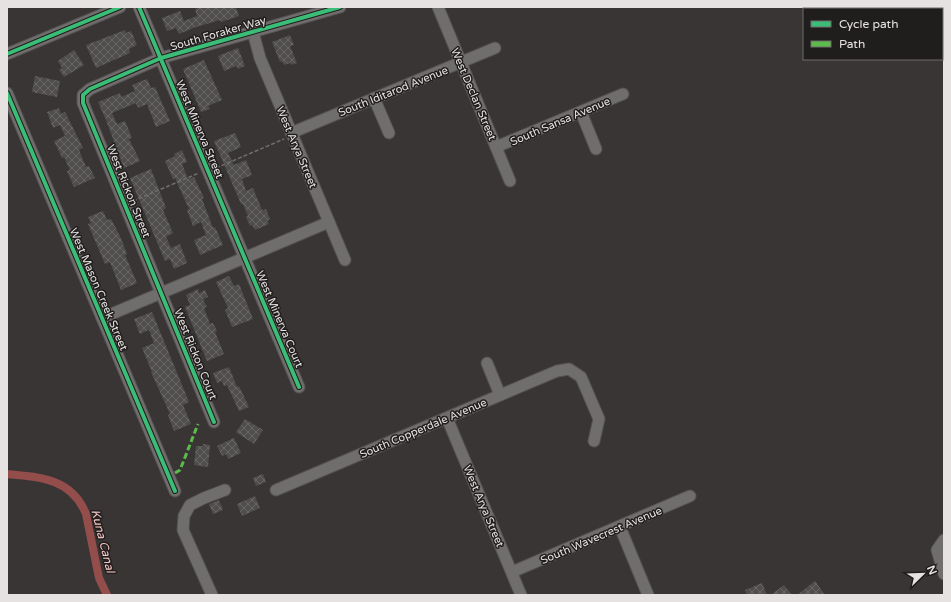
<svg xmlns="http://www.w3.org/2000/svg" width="951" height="602" viewBox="0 0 951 602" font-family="'Varela Round',sans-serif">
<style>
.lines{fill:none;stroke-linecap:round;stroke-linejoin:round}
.canal{stroke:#934e4c;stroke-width:8}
.building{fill:url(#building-cross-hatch)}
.minor-casing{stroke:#555151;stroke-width:13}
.path{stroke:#716e6e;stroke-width:1.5;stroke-dasharray:4 2;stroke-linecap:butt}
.minor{stroke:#706d6d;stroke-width:11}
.quiet{stroke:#5cbc4b;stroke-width:3;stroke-dasharray:6 3;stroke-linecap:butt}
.cycleway-casing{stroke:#201d1d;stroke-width:6}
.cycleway{stroke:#3abd76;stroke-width:4}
.labels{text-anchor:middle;stroke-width:3;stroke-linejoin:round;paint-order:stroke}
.street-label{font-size:11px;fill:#e7e2e2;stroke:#201d1d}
.water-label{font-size:12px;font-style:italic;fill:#f4c6c3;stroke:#201d1d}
</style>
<defs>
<pattern id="building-cross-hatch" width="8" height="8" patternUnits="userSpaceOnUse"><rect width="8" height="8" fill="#504d4d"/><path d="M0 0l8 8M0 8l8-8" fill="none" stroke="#696666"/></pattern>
</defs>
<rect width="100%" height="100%" fill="#3a3535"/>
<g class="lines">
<path class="canal" d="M7,474C41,477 72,479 86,514L99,578L107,595"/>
</g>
<g class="building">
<polygon points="200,7 236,7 239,16 221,22 220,20 196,27 179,34 176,28 167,31 162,18 180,11 184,21 197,16 195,9"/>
<polygon points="125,30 126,33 131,31 137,45 129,49 130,53 96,68 86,45"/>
<polygon points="290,35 294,45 290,46 297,63 291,65 290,63 284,65 282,61 280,62 272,42"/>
<polygon points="238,48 245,66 238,69 236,66 224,71 218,56"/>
<polygon points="74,50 84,65 64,77 59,70 62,68 58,61"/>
<polygon points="204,60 222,100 208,106 210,109 201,112 183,69"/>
<polygon points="35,76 60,81 57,97 32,92"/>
<polygon points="147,79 151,88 155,87 170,121 156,127 147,104 138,108 136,103 112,113 117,124 125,121 132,138 129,139 140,161 124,168 106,120 98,102 120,93 121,97 135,91 132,85"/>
<polygon points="59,108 61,114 65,112 83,148 79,150 86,167 89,166 95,178 74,187 67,171 70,170 64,157 62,158 54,141 65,136 60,125 53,128 47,112"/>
<polygon points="235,133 241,147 228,153 234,165 246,160 252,175 242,179 246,191 253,188 262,210 266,209 270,219 267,221 269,224 255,230 252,225 250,226 246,217 248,216 243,204 241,204 214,141"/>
<polygon points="182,150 187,162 182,164 188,179 194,177 204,198 202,199 213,228 215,227 223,245 200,255 194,240 206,235 201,222 193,226 187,210 189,209 175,178 173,179 165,161 175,156 174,154"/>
<polygon points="151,169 166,208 163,210 173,233 166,237 171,248 180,244 187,263 174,269 170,259 165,261 130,178"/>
<polygon points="103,211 107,220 111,219 120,236 127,254 125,255 137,283 121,290 110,262 105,264 88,224 91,223 88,217"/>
<polygon points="229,276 234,286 239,284 253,319 232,327 225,310 228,308 216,282"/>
<polygon points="198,289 199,293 205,290 208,297 203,299 207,307 204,308 210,324 213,323 217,331 215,332 224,354 207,361 185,307 190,305 186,295"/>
<polygon points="152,312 189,402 183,405 191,424 174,431 168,415 170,414 151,372 152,372 142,348 154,343 149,330 140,334 134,319"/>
<polygon points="229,367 237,387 239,386 249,407 239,411 227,385 224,386 222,381 217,383 213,373"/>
<polygon points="245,419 263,430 254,444 236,432"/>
<polygon points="234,438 241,453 228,459 226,454 222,456 217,446"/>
<polygon points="203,444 210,445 208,467 194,465 196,446 203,446"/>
<polygon points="263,474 266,482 256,486 253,478"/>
<polygon points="255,496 260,508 242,516 237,504"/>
<polygon points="219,500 223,510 213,514 209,504"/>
<polygon points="815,581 825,595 797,595"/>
<polygon points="762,583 767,595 747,595 745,590"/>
<polygon points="784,585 792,595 771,595"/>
</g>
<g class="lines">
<g class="minor-casing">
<g id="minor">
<polyline points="139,7 299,387"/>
<polyline points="438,7 510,181"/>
<polyline points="883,7 884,9"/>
<polyline points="942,20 944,19"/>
<polyline points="253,32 260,58 345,260"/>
<polyline points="7,54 120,7"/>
<polyline points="7,93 175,491"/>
<polyline points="374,98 389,133"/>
<polyline points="581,112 596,149"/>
<polyline points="291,133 495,48"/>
<polyline points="496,147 623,94"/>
<polyline points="102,318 329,222"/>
<polyline points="487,363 500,395"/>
<polyline points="447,418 521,595"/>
<polyline points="214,422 83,103 83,95 90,89 161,58 340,7"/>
<polyline points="276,490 557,371 569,369 581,377 599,419 594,441"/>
<polyline points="620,527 648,595"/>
<polyline points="944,540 937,550 944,574"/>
<polyline points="512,572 690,496"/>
<polyline points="212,595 183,530 184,516 190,505 204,498 225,490"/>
</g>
</g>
<g class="path">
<polyline points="216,168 284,139"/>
<polyline points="133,201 199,173"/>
</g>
<use href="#minor" class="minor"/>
<polyline class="quiet" points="175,473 180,470 182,465 198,424"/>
<g class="cycleway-casing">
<g id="cycleway">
<polyline points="139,7 299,387"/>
<polyline points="7,54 120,7"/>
<polyline points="7,93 175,491"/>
<polyline points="214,422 83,103 83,95 90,89 161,58 340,7"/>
</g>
</g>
<use href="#cycleway" class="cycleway"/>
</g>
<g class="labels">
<g class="street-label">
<text transform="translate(218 33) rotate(-16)" y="4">South Foraker Way</text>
<text transform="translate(393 91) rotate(-22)" y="4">South Iditarod Avenue</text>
<text transform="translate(474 94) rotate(67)" y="4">West Declan Street</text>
<text transform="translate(560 121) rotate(-23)" y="4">South Sansa Avenue</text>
<text transform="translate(200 129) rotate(67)" y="4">West Minerva Street</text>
<text transform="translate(297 147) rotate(67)" y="4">West Arya Street</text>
<text transform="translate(129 191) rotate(68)" y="4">West Rickon Street</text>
<text transform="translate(99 289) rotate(67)" y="4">West Mason Creek Street</text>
<text transform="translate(280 319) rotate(67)" y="4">West Minerva Court</text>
<text transform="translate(196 354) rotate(68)" y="4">West Rickon Court</text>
<text transform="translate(423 428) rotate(-23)" y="4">South Copperdale Avenue</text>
<text transform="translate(484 506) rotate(67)" y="4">West Arya Street</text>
<text transform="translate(601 535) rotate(-23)" y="4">South Wavecrest Avenue</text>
</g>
<g class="water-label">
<text transform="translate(103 541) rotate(76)" y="4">Kuna Canal</text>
</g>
</g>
<rect width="951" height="602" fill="none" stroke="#e7e2e2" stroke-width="16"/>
<rect x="803" y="8" width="140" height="52" fill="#201d1d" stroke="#706c6c"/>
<rect x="811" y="21" width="20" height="6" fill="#3abd76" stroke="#706c6c"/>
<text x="839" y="28" font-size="12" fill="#e7e2e2">Cycle path</text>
<rect x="811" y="41" width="20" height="6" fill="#5cbc4b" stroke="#706c6c"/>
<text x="839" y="48" font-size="12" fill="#e7e2e2">Path</text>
<g transform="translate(923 574) rotate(67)" stroke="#201d1d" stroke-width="3" paint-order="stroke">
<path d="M0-3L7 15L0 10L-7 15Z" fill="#e7e2e2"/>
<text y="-6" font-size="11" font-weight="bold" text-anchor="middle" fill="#e7e2e2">N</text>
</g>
</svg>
